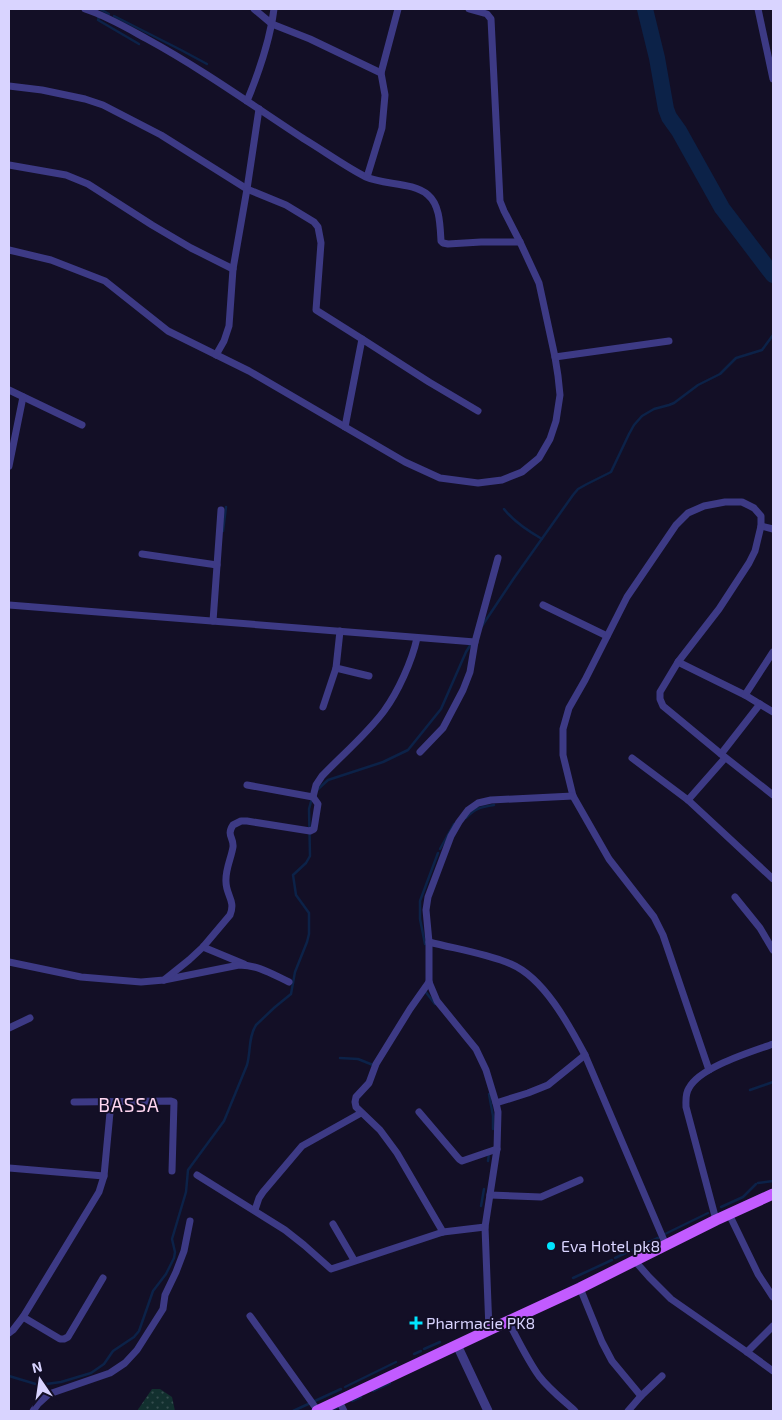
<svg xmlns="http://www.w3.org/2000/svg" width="782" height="1420" viewBox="0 0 782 1420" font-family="'Exo 2',sans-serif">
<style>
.grass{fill:url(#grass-dots)}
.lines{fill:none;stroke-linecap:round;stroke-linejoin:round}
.stream{stroke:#0c2248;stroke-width:2.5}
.river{stroke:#0c2248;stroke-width:16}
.minor{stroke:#3d3a85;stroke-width:7}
.tertiary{stroke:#3d3a85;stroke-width:9}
.primary{stroke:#c25bff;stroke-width:11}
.poi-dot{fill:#00e5ff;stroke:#130f26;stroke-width:2}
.labels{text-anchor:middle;stroke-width:4;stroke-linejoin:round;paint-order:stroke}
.poi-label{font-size:16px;fill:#d9d4ff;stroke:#130f26;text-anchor:start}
.quarter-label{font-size:19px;letter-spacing:1px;fill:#ffd6f0;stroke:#130f26}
</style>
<defs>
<pattern id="grass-dots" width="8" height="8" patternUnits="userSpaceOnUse" patternTransform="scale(1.25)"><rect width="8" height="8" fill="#12302f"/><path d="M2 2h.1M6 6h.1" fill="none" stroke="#344d4e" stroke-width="1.8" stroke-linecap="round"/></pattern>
</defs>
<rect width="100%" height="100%" fill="#130f26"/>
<polygon class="grass" points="152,1389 160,1389 172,1397 175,1411 125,1411 137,1411"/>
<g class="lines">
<g class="stream">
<polyline points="100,9 109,14"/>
<polyline points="114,16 181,50 207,64"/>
<polyline points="98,17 99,18 98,20 139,44"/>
<path d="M504,509C514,522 528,531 542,539"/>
<polyline points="223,531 226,507"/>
<polyline points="482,626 514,578 573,495 578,489 587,484 611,472 629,434 634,425 642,416 654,409 669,405 674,403 698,385 720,374 736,358 762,350 773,335"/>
<polyline points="317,790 328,780 383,762 408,750 441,709 466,652 471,644"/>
<path d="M466,818C475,808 481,807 494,805"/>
<polyline points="440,849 454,824"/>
<polyline points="425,944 420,919 420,901 438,853"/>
<polyline points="425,991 435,1004"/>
<polyline points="340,1058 358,1059 373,1065"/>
<polyline points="750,1090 773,1082"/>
<polyline points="489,1094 493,1116 493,1129"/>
<polyline points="488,1161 489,1153"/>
<polyline points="758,1183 773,1181"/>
<polyline points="481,1206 484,1189"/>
<polyline points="721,1207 743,1197 756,1184"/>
<polyline points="663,1235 708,1213"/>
<polyline points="615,1258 658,1238"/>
<polyline points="573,1278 612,1260"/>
<polyline points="424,1349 440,1342"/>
<polyline points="414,1354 421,1351"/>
<path d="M9,1376L39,1385L61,1382L91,1373L104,1364L113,1351L134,1337L139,1331L153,1291L166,1274L174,1258L175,1252L172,1239L186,1192L188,1170L224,1121L247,1065C251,1051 248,1038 256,1025L275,1007L291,994L295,972L307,942L309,934V913L296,895L293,875L306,863L310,856L309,809L312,798"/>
<polyline points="345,1387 396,1362"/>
<polyline points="373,1391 390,1383"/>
<polyline points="352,1401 361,1397"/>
<polyline points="293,1411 341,1389"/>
<polyline points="331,1411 337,1408"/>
</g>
<polyline class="river" points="645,9 657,58 666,109 669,117 679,131 722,208 773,275"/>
<g class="minor">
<path d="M85,9C107,16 127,28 147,39C202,69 252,105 304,139C324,151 346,167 366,177C384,185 413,182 428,195C440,205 440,225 441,241L443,243L448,244L481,242H520"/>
<polyline points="254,9 272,24 310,39 381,73 385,95 382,128 367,177"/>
<polyline points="758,9 773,79"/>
<polyline points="381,73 398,9"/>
<polyline points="9,86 42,90 85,99 103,105 161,135 247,189 286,205 314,222 318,227 321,243 316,310 362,339"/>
<path d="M247,101C259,72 270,40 274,9"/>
<polyline points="9,165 66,175 88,184 152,225 191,248 233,269"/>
<polyline points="9,250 51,260 105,281 168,331 249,371 405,462 440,478 478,483 502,480 522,472 539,458 550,439 556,421 560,395 558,376 555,357 539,283 520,242 504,211 500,201 491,19 487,14 469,9"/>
<polyline points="216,355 224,341 229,326 233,269 247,189 259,109"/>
<polyline points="555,357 669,341"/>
<polyline points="9,390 82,425"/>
<polyline points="345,427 362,339 429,382 478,411"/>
<polyline points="9,466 23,397"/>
<polyline points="761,526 773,529"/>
<polyline points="142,554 217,565"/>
<polyline points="9,605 475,642"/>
<polyline points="543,605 607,636"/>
<polyline points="213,621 221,510"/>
<polyline points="678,662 745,695 773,712"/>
<polyline points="336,668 369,676"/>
<polyline points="745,695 773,652"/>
<polyline points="323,707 336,668 340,631"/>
<polyline points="420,752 443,728 463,690 470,672 475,642 498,558"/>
<polyline points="721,754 760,704"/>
<polyline points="632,758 688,800 773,879"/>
<path d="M313,797L316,785L322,776C342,755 367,734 384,711C398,692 412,661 417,638"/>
<polyline points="688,800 725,758"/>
<polyline points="735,897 760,928 773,950"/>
<path d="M429,942C456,949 485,953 511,964C544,978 569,1025 585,1055L666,1245"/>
<polyline points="203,947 244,964"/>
<path d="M9,962L81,977L141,982L164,980L239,965C258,965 272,974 289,982"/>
<path d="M164,980L189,960L203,947L230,915C236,901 226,895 226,882C225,870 231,859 233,847C234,837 226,836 233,825L241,821H247L310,831L314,829L318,804L313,797L247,785"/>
<polyline points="429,982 410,1009 376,1064 369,1083 356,1097 355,1102 356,1107 380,1130 397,1153 443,1232"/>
<polyline points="9,1028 30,1018"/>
<polyline points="709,1070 663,935 654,917 609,859 573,796 563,755 563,729 569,708 585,680 627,597 676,525 688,513 704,506 725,502 742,502 754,508 761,516 761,526 755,551 749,563 719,609 678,662 660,692 660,699 663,706 721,754 773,795"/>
<polyline points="74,1102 171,1101 174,1102 172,1171"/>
<polyline points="496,1103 528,1093 548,1085 585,1055"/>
<polyline points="419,1112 459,1159 462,1161 497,1149"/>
<polyline points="9,1168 104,1176"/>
<polyline points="197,1175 285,1230 304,1245 331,1269 443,1232 485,1227"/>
<polyline points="490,1195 541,1197 580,1180"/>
<polyline points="255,1210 259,1198 263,1192 302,1146 361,1113"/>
<polyline points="729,1214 758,1274 773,1297"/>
<path d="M716,1220L686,1107C686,1101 685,1094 689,1088C700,1067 751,1052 773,1044"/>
<polyline points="333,1224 354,1260"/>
<polyline points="635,1261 649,1277 671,1299 747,1352 773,1371"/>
<polyline points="580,1288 602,1342 612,1361 641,1396"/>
<polyline points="250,1316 318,1411"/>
<polyline points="23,1317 60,1339 64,1339 68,1337 103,1278"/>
<path d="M508,1321C518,1340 527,1359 539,1376C549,1389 563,1400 575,1411"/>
<polyline points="489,1330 485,1227 497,1149 498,1112 496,1103 486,1070 476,1049 437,1001 429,982 429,942 426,910 428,897 451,836 459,822 468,810 478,803 491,800 573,796"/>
<polyline points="9,1333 13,1330 23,1317 99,1192 104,1176 111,1102"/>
<polyline points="747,1352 773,1326"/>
<polyline points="339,1401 344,1411"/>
<polyline points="33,1411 38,1404 49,1394 110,1373 125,1363 137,1350 163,1309 165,1295 176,1272 184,1251 190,1221"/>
<polyline points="628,1411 641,1396 662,1376"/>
</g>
<polyline class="tertiary" points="457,1345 488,1411"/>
<polyline class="primary" points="317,1411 489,1330 580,1288 716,1220 773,1194"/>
</g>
<g class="poi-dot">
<circle cx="551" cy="1246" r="5"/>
<path d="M413.5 1315.5h5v5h5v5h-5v5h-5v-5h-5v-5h5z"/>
</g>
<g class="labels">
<g class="poi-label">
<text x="561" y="1252">Eva Hotel pk8</text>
<text x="426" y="1329">Pharmacie PK8</text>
</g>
<g class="quarter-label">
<text x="129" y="1112">BASSA</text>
</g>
</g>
<rect width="782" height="1420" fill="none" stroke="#d9d4ff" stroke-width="20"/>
<g transform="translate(40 1380) rotate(347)" stroke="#130f26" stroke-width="4" paint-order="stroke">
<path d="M0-4L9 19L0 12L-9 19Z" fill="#d9d4ff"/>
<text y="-8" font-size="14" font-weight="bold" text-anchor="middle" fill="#d9d4ff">N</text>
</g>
</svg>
